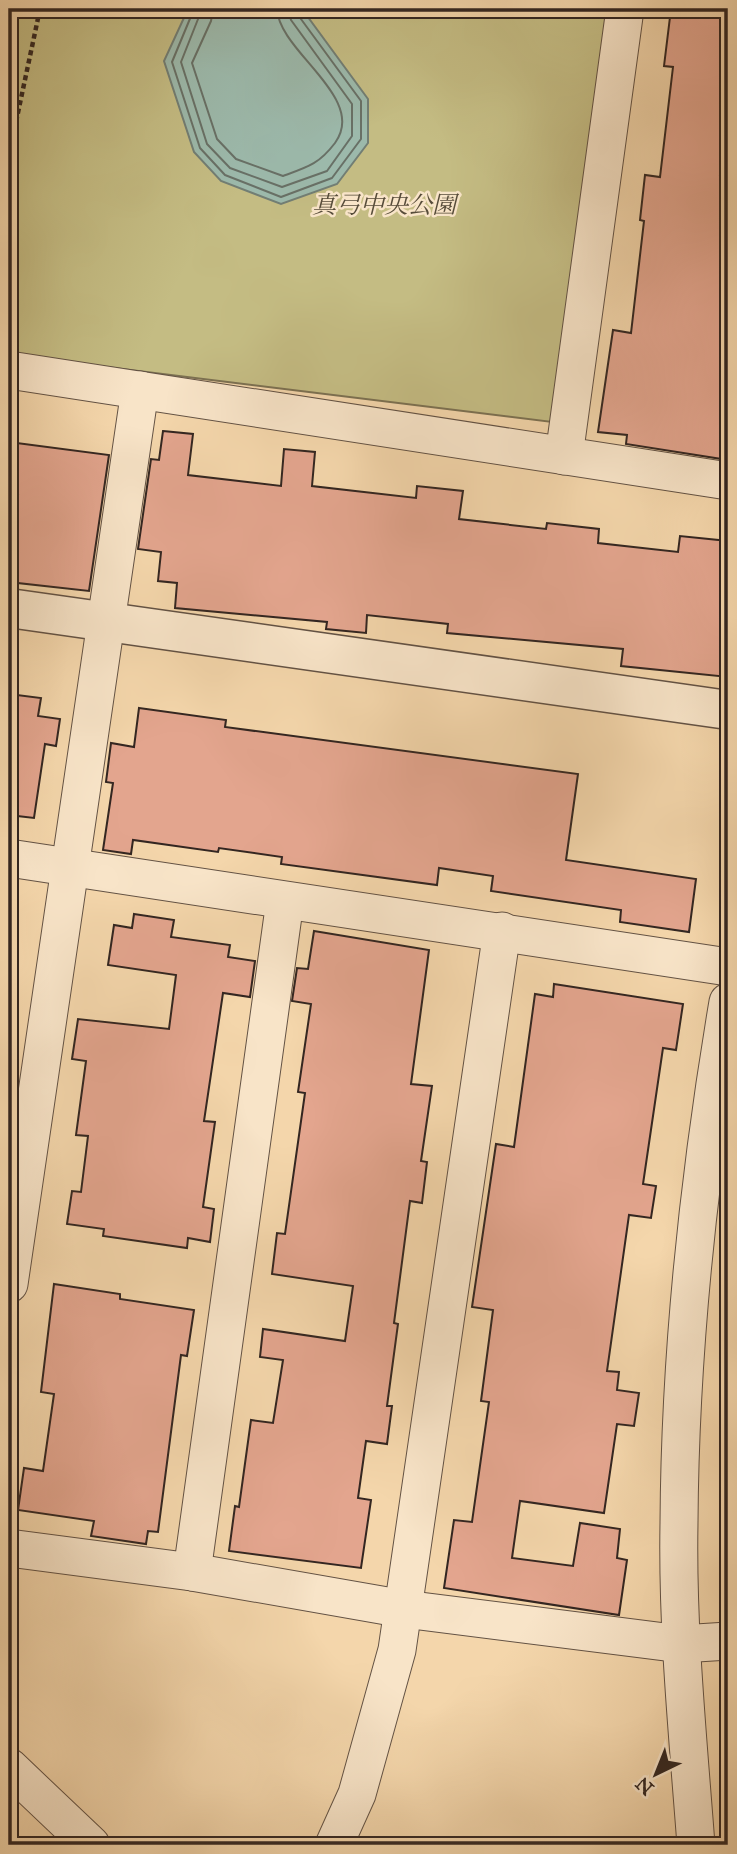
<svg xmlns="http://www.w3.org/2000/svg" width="737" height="1854" viewBox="0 0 737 1854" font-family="'IM FELL Great Primer','Noto Serif JP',serif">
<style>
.green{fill:#c4bc83;stroke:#7c7152;stroke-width:2}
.water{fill:#9cb9ab;stroke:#727e74;stroke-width:2}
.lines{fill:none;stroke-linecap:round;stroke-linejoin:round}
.shore{stroke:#687066;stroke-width:2}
.building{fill:#e3a58e;stroke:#332621;stroke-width:2}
.minor-casing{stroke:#635244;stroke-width:39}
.tertiary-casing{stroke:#635244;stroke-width:41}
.path{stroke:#332621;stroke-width:4.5;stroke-dasharray:5 3.5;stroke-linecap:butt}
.minor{stroke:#f8e4c8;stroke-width:37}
.tertiary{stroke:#f8e4c8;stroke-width:38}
.labels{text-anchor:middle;stroke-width:5;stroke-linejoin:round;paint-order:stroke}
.park-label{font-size:24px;font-style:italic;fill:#574c3a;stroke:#f8e4c8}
</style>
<rect width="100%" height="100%" fill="#f4d6ab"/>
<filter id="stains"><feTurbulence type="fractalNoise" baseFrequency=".00286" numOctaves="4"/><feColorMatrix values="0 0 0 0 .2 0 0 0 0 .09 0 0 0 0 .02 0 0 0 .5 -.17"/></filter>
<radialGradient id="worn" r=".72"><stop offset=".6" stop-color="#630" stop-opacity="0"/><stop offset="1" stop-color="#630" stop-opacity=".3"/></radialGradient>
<polygon class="green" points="9,9 611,9 552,422 9,355"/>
<polygon class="water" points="188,9 302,9 368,99 368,143 337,184 281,204 221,181 194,152 164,61"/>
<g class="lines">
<g class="shore">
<polyline points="194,9 172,62 200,148 225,175 281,197 332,178 361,139 361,101 298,15 297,9"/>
<polyline points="202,9 181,62 207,144 230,168 282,187 327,171 352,136 352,104 291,20 288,9"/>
<path d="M213,9L211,21L192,63L217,139L236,159L283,176C308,167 319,164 335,143C368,98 279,52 277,9"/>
</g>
</g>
<g class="building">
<polygon points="671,9 728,9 728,106 720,175 728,177 728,460 626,444 627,435 598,432 613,330 631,333 644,221 640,220 645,175 660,177 673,67 664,66"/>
<polygon points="163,431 193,434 188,475 281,486 284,449 315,452 312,486 416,498 417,486 463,491 459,519 546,529 547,523 599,529 598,543 678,552 680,536 728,541 728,677 621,666 623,649 447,633 448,624 367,615 366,633 326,629 327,622 175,608 177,583 158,581 161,552 138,549 151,459 159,460"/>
<polygon points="9,442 109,455 89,591 9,582 18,495 9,494"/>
<polygon points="9,694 41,698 38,716 60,719 56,746 45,744 34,818 9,815"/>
<polygon points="139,708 226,720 225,727 578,774 566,860 696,879 689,932 620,922 621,910 491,891 493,876 439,868 437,885 281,864 282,857 219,848 218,852 133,840 131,854 103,850 113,783 106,782 111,743 134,747"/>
<polygon points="134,914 174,920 171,937 230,945 228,957 255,961 250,997 223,993 204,1121 215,1122 203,1207 214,1209 210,1242 188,1238 187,1248 103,1236 104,1229 67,1224 72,1191 81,1192 88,1136 76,1135 86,1061 72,1059 78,1019 169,1029 176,975 108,965 114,925 132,928"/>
<polygon points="314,931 429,950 411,1084 432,1086 421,1161 427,1162 422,1203 410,1201 394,1323 398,1324 387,1406 392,1406 387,1444 366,1441 358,1498 371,1500 361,1568 229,1551 235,1506 239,1507 251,1420 273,1423 283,1360 260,1357 263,1329 345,1341 353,1286 272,1274 277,1233 285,1234 305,1093 298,1092 311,1004 292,1001 297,968 308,969"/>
<polygon points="554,984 683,1004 676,1050 663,1048 643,1184 656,1186 651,1218 629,1215 607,1371 619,1372 617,1390 639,1393 634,1426 617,1424 604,1513 520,1501 512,1558 573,1566 580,1523 620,1529 617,1558 627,1560 619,1615 444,1588 454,1520 472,1522 489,1402 481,1401 493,1310 472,1307 496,1144 514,1147 535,994 553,997"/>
<polygon points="54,1284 120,1294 120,1299 194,1310 187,1356 181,1355 158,1532 148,1531 146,1544 91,1536 94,1521 18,1510 24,1468 43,1471 54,1394 41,1392"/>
</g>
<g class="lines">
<g class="minor-casing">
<g id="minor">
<polyline points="9,370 728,481"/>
<polyline points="564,456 625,9"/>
<polyline points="9,858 728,967"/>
<polyline points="9,1284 140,390"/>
<polyline points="9,1548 192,1572 404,1609 681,1644 728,1641"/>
<polyline points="192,1572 285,901"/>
<polyline points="9,1767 91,1845"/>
<polyline points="334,1845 357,1794 397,1650 502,931"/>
<path d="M696,1845C688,1738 677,1630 679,1523C680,1348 699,1174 728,1002"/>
</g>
</g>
<g class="tertiary-casing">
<polyline id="tertiary" points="9,608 728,710"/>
</g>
<polyline class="path" points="9,155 40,9"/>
<use href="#minor" class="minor"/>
<use href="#tertiary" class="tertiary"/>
</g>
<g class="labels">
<g class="park-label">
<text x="384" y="213">真弓中央公園</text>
</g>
</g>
<rect width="737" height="1854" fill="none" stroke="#f4d6ab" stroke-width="35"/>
<rect x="10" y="10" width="716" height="1833" fill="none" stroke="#332621" stroke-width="3.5"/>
<rect x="18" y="18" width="702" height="1819" fill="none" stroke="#332621" stroke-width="2"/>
<g transform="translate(656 1774) rotate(223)" stroke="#f8e4c8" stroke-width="5" paint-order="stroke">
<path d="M0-5L12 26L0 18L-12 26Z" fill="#332621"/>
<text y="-10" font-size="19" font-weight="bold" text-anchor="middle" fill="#332621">N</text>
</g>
<rect width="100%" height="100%" filter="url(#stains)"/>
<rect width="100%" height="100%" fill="url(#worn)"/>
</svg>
